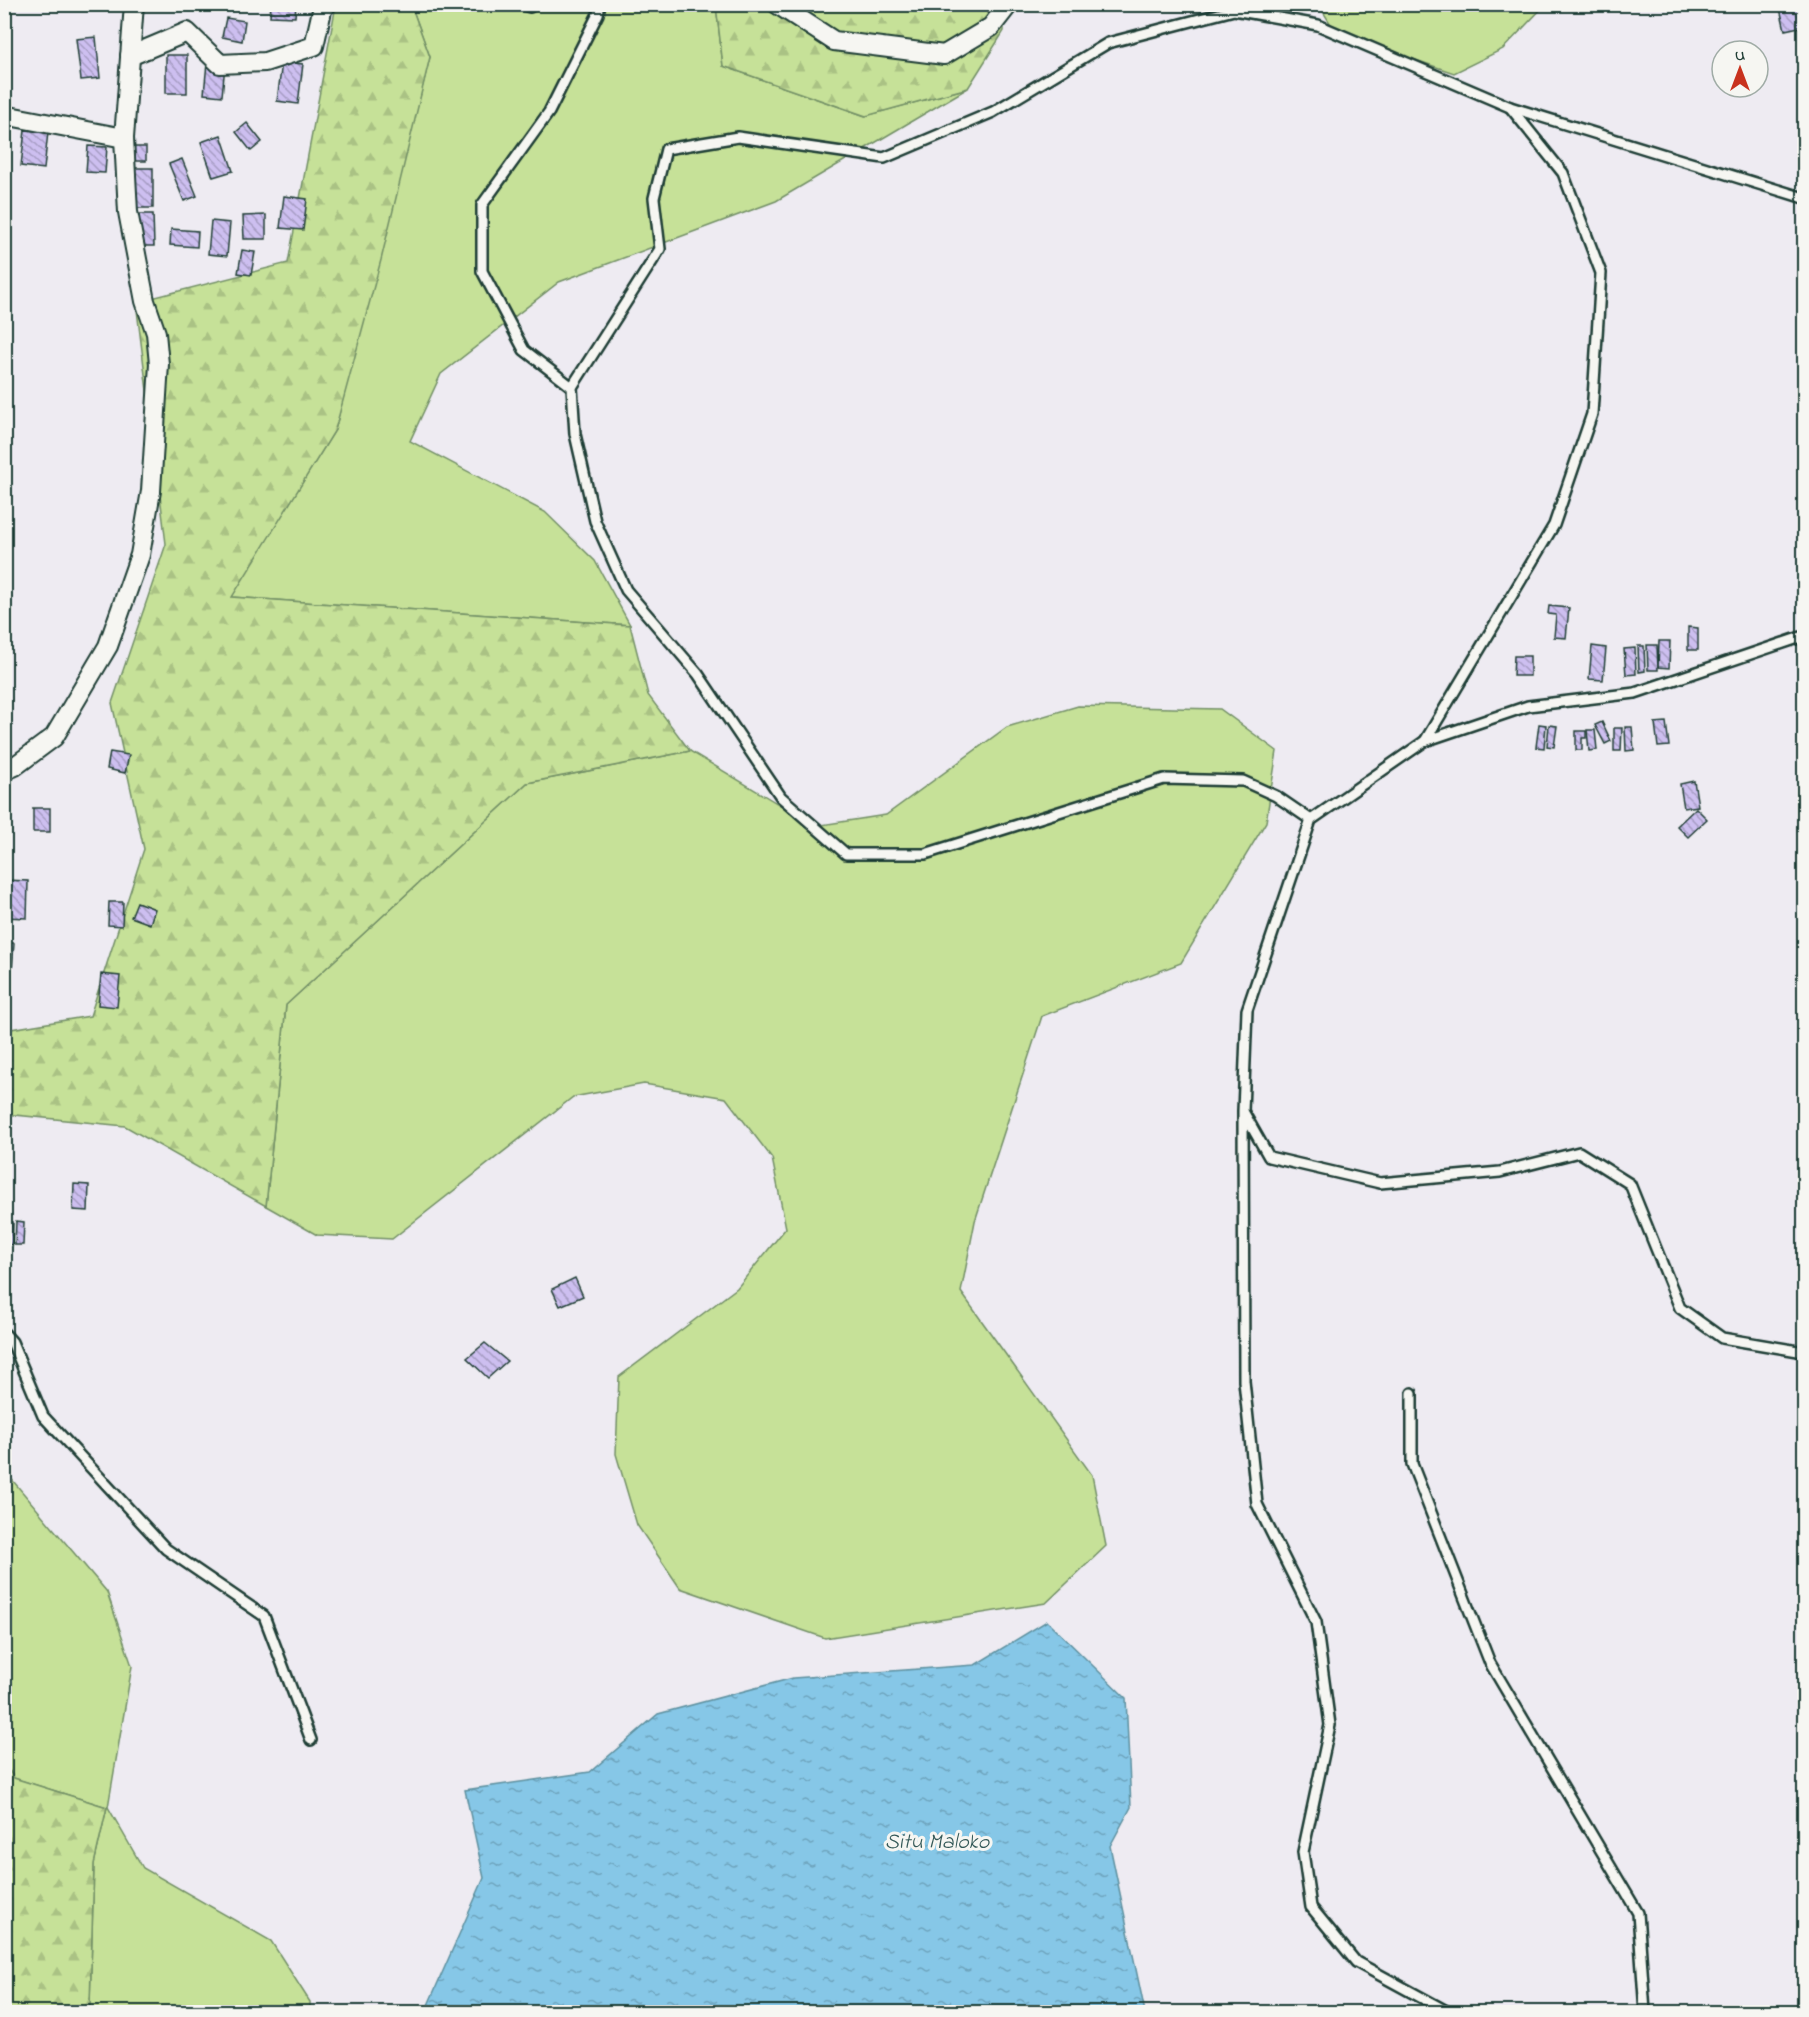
<svg xmlns="http://www.w3.org/2000/svg" width="1809" height="2017" viewBox="0 0 1809 2017" font-family="'Indie Flower',sans-serif">
<style>
.grass{fill:#c6e198;stroke:#728f66;stroke-width:1.5}
.forest{fill:url(#forest-firs);stroke:#728f66;stroke-width:1.5}
.water{fill:url(#water-ripples);stroke:#5d909f;stroke-width:1.5}
.building{fill:url(#building-back-hatch);stroke:#1f3d34;stroke-width:1.5}
.lines{fill:none;stroke-linecap:round;stroke-linejoin:round}
.service-casing{stroke:#1f3d34;stroke-width:14}
.minor-casing{stroke:#1f3d34;stroke-width:22}
.service{stroke:#f6f6f2;stroke-width:9}
.minor{stroke:#f6f6f2;stroke-width:18}
.labels{text-anchor:middle;stroke-width:6;stroke-linejoin:round;paint-order:stroke}
.water-label{font-size:22px;font-style:italic;fill:#345958;stroke:#f6f6f2}
</style>
<defs>
<pattern id="forest-firs" width="22" height="20" patternUnits="userSpaceOnUse" patternTransform="scale(1.5)"><rect width="22" height="20" fill="#c6e198"/><path d="M5 1l3.5 6h-7zM16 11l3.5 6h-7z" fill="#aac284"/></pattern>
<pattern id="water-ripples" width="26" height="14" patternUnits="userSpaceOnUse" patternTransform="scale(1.5)"><rect width="26" height="14" fill="#86c7e7"/><path d="M2 4q2-2 4 0t4 0M15 11q2-2 4 0t4 0" fill="none" stroke="#6da3bc"/></pattern>
<pattern id="building-back-hatch" width="6" height="6" patternUnits="userSpaceOnUse" patternTransform="scale(1.5)"><rect width="6" height="6" fill="#cdbff0"/><path d="M-1 5l2 2M0 0l6 6M5-1l2 2" fill="none" stroke="#a69cc3"/></pattern>
</defs>
<rect width="100%" height="100%" fill="#eeebf2"/>
<filter id="ink" filterUnits="userSpaceOnUse"><feTurbulence type="fractalNoise" baseFrequency=".0167" numOctaves="2"/><feDisplacementMap in="SourceGraphic" scale="12" xChannelSelector="R" yChannelSelector="G"/><feConvolveMatrix kernelMatrix="1 2 1 2 8 2 1 2 1" color-interpolation-filters="sRGB"/></filter>
<g filter="url(#ink)">
<g class="grass">
<polygon points="411,5 716,5 723,66 865,116 968,88 776,201 559,282 441,374 410,441 545,512 595,561 630,625 231,597 335,430 430,57"/>
<polygon points="1319,5 1545,5 1503,49 1454,73 1336,33"/>
<polygon points="1078,706 1220,709 1277,751 1266,822 1181,963 1042,1016 975,1221 961,1292 1092,1475 1106,1546 1046,1603 825,1638 680,1588 637,1525 616,1454 619,1377 737,1288 786,1228 772,1158 726,1098 644,1084 573,1097 392,1239 317,1235 266,1206 286,1005 527,783 690,751 815,826 886,815 1007,727"/>
<polygon points="4,1393 8,1401 8,1475 107,1592 132,1666 108,1807 143,1868 271,1941 310,2002 310,2012 88,2012 90,2005 94,1864 107,1807 13,1778 5,1763"/>
</g>
<g class="forest">
<polygon points="336,5 411,5 430,57 381,260 335,430 232,597 630,625 648,695 690,751 527,783 286,1005 266,1206 125,1126 5,1114 5,1030 90,1016 144,849 112,703 166,544 136,302 288,263"/>
<polygon points="716,5 1004,5 1004,31 968,88 866,116 723,66"/>
<polygon points="4,1763 14,1778 107,1807 94,1864 90,2005 88,2012 5,2012"/>
</g>
<polygon class="water" points="1047,1621 1126,1698 1131,1807 1110,1846 1145,2012 425,2012 484,1878 465,1790 590,1772 658,1714 793,1678 975,1665"/>
<g class="building">
<polygon points="271,4 296,4 295,17 270,16"/>
<polygon points="1779,4 1804,4 1804,26 1785,30"/>
<polygon points="226,18 245,21 242,41 222,37"/>
<polygon points="96,37 100,78 81,80 76,39"/>
<rect x="166" y="55" width="21" height="38"/>
<polygon points="282,62 303,64 298,104 277,101"/>
<polygon points="207,63 225,65 222,96 204,94"/>
<polygon points="247,123 262,142 251,151 236,132"/>
<polygon points="25,130 48,132 44,169 21,166"/>
<polygon points="221,135 233,171 213,177 201,142"/>
<polygon points="88,146 107,147 105,173 86,172"/>
<rect x="130" y="147" width="16" height="14"/>
<polygon points="182,159 197,196 184,201 169,164"/>
<rect x="132" y="168" width="21" height="40"/>
<polygon points="284,196 307,199 303,230 280,228"/>
<polygon points="134,214 153,214 154,246 135,246"/>
<polygon points="266,215 266,239 244,239 243,216"/>
<polygon points="211,221 230,223 227,256 208,254"/>
<polygon points="171,229 198,231 197,247 170,245"/>
<polygon points="242,250 255,252 251,275 238,273"/>
<polygon points="1549,606 1569,608 1566,638 1554,637 1556,615 1548,614"/>
<polygon points="1688,627 1698,628 1698,650 1688,650"/>
<polygon points="1659,641 1670,641 1669,668 1658,667"/>
<polygon points="1647,645 1657,645 1658,670 1648,670"/>
<polygon points="1592,646 1606,648 1603,680 1589,679"/>
<polygon points="1638,646 1644,646 1645,671 1639,672"/>
<polygon points="1635,648 1636,674 1626,675 1624,649"/>
<polygon points="1514,656 1530,656 1530,676 1513,676"/>
<polygon points="1602,722 1611,741 1605,744 1595,725"/>
<polygon points="1666,722 1669,746 1658,747 1655,723"/>
<polygon points="1539,724 1546,725 1544,748 1536,747"/>
<polygon points="1549,725 1557,726 1554,747 1547,746"/>
<polygon points="1625,727 1632,727 1634,750 1626,751"/>
<polygon points="1614,728 1622,728 1621,751 1614,751"/>
<polygon points="1587,730 1595,730 1597,750 1589,751"/>
<polygon points="1576,731 1586,731 1586,738 1582,738 1582,750 1576,750"/>
<polygon points="110,752 129,755 125,773 107,769"/>
<polygon points="1694,781 1698,806 1684,808 1680,784"/>
<rect x="33" y="808" width="17" height="24"/>
<polygon points="1696,808 1707,819 1688,837 1677,826"/>
<polygon points="4,880 28,881 27,918 4,917"/>
<polygon points="109,902 123,902 122,926 108,925"/>
<polygon points="137,902 155,909 150,924 131,917"/>
<polygon points="4,943 14,943 12,971 4,970"/>
<polygon points="101,974 120,976 117,1007 98,1005"/>
<polygon points="74,1184 89,1185 88,1211 73,1210"/>
<polygon points="16,1221 24,1222 23,1245 15,1245"/>
<polygon points="6,1222 13,1222 12,1245 5,1244"/>
<polygon points="575,1278 583,1296 560,1306 552,1289"/>
<polygon points="485,1343 507,1361 488,1378 467,1358"/>
</g>
<g class="lines">
<g class="service-casing">
<g id="service">
<polyline points="519,4 530,7 534,4"/>
<polyline points="572,387 524,350 482,271 482,205 549,112 598,14 600,4"/>
<polyline points="1425,741 1554,525 1592,414 1601,273 1563,173 1510,107"/>
<polyline points="1311,820 1276,796 1243,781 1164,779 925,854 846,854 781,797 698,674 626,590 595,521 575,434 572,387 660,249 654,198 666,149 738,137 884,158 993,112 1108,43 1234,10 1318,25 1510,107 1804,198"/>
<polyline points="1244,1113 1269,1157 1380,1183 1500,1172 1579,1152 1630,1184 1680,1308 1722,1338 1804,1352"/>
<polyline points="4,1333 12,1342 43,1416 166,1549 264,1616 311,1740"/>
<polyline points="1412,1393 1412,1464 1490,1663 1638,1913 1645,2012"/>
<polyline points="1448,2012 1356,1962 1311,1907 1303,1852 1330,1725 1316,1622 1257,1504 1244,1381 1243,1111 1247,1010 1311,820 1425,741 1528,706 1635,693 1804,636"/>
</g>
</g>
<g class="minor-casing">
<g id="minor">
<polyline points="777,4 834,41 944,55 991,27 1009,4"/>
<polyline points="130,56 187,32 220,64 265,62 314,46 323,6 327,4"/>
<polyline points="4,115 124,138"/>
<polyline points="4,771 15,766 54,737 108,646 140,555 151,491 159,364 156,333 145,301 128,212 124,138 134,4"/>
</g>
</g>
<use href="#service" class="service"/>
<use href="#minor" class="minor"/>
</g>
</g>
<g class="labels">
<g class="water-label">
<text x="937" y="1848">Situ Maloko</text>
</g>
</g>
<rect width="1809" height="2017" fill="none" stroke="#f6f6f2" stroke-width="24"/>
<rect x="12" y="12" width="1785" height="1993" fill="none" stroke="#1f3d34" stroke-width="2" filter="url(#ink)"/>
<g transform="translate(1740 69)"><circle r="28" fill="#f6f6f2" stroke="#a0aca6" stroke-width="1.5"/>
<path d="M0-4.5L10 22L0 15L-10 22Z" fill="#c8321e"/>
<text y="-9" font-size="16" font-weight="bold" text-anchor="middle" fill="#1f3d34">U</text>
</g>
</svg>
